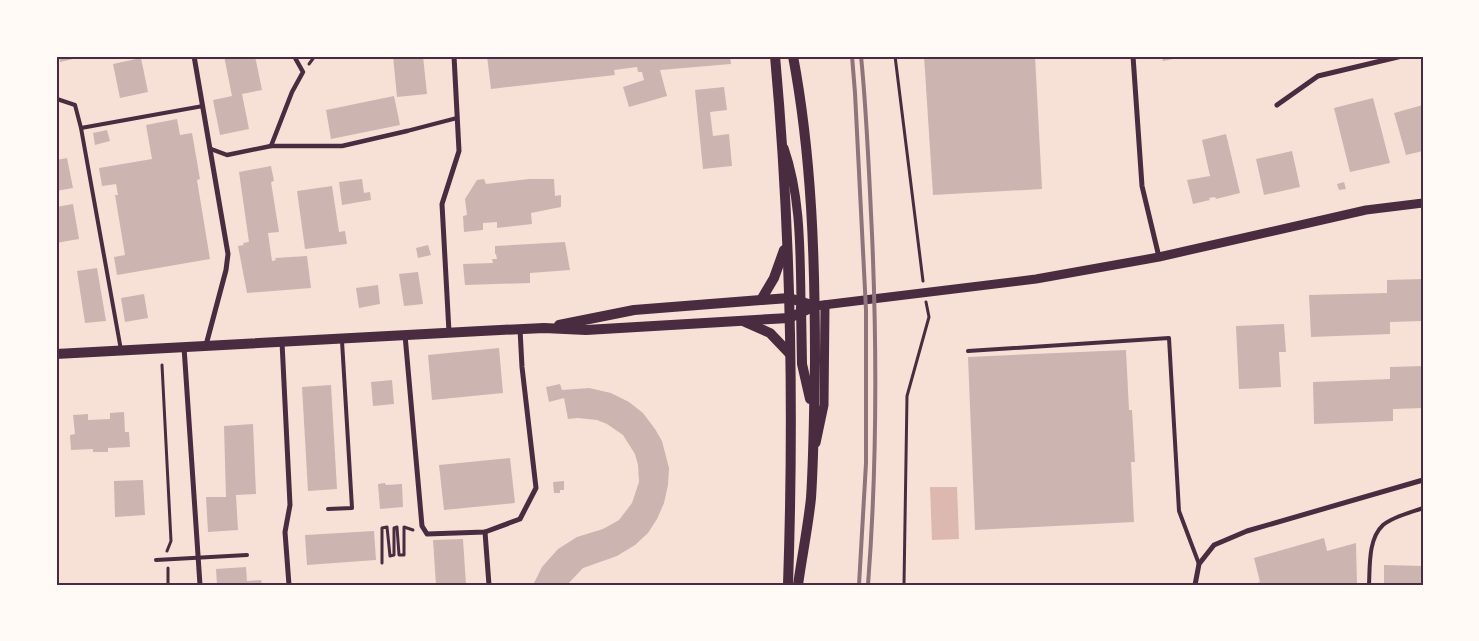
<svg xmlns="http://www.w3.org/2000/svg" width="1479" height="641" viewBox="0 0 1479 641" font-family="'IBM Plex Sans',sans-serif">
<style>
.water{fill:#dcb8b0}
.building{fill:#ccb4b1}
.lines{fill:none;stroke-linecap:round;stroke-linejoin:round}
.path{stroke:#4a2c40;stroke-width:3}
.service{stroke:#4a2c40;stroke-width:4}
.pedestrian{stroke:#4a2c40;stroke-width:4.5}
.minor{stroke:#4a2c40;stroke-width:5}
.tertiary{stroke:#4a2c40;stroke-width:9}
.secondary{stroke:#4a2c40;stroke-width:10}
.rail{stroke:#8f747c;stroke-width:4}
.neatline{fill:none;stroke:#4a2c40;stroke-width:2}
</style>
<rect width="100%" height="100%" fill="#f7e1d7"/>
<polygon class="water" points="930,487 957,487 959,539 932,540"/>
<g class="building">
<polygon points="59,56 82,56 82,57 60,62"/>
<polygon points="224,56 255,56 262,90 242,94 249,129 220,135 213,100 232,96"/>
<polygon points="393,56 423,56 427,94 397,97"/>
<polygon points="487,56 730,56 731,64 660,70 667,96 629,107 623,87 644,80 642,72 638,72 637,67 614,70 615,75 491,89"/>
<polygon points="924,56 1035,56 1042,189 933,195"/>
<polygon points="1162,56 1183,56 1183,57 1163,61"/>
<polygon points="141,58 148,92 120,98 113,64"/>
<polygon points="724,87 727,110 710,112 713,136 729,134 732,166 703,169 695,90"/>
<polygon points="394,96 400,125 331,139 326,110"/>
<polygon points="1373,98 1390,163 1350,172 1334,108"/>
<polygon points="1423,105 1423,151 1406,155 1394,113"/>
<polygon points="177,119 180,135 192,133 200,179 197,180 210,259 117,275 114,257 125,255 115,195 118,195 116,184 102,186 99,168 152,159 146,125"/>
<polygon points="107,130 110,141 95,145 93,133"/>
<polygon points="1226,134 1240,193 1216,199 1215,197 1209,198 1210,200 1193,204 1187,180 1210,176 1202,140"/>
<polygon points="1292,151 1300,187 1264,195 1256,159"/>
<polygon points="67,158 73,188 56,191 56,160"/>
<polygon points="271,166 274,181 271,182 279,232 268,233 272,261 276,260 275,258 307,256 311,288 247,293 238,246 244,245 243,243 249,242 239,172"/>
<polygon points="362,179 364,193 370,192 371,200 342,205 339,182"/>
<polygon points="484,179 486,184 529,179 554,179 555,196 561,195 561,207 531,213 532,224 497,228 497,222 483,223 483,230 464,232 463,216 467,215 465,199 477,180"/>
<polygon points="1344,182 1346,189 1339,190 1337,184"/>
<polygon points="332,186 339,232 345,231 347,244 305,249 297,191"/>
<polygon points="73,204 79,239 56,243 56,207"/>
<polygon points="565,242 570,270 530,273 530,283 465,285 463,264 493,263 492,259 497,259 496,254 495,254 495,246"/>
<polygon points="428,245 431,255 418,258 416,248"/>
<polygon points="97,268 106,321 85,323 77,271"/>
<polygon points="418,272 423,304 404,306 399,274"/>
<polygon points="1423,279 1423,321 1390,322 1390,334 1311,337 1309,295 1387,293 1387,280"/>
<polygon points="378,285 380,304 359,308 356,288"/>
<polygon points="144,294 148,318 125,322 121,298"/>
<polygon points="1284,324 1286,352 1279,352 1281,387 1239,389 1236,326"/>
<polygon points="499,348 503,393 432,400 428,355"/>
<polygon points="1126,350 1129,410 1132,410 1135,462 1131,462 1134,522 975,530 968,357"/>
<polygon points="1423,366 1423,408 1393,409 1393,421 1314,424 1313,382 1390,379 1390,367"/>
<polygon points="392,380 394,404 373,406 371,382"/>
<polygon points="560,384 562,390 589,388 611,393 629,402 643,413 655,429 662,441 669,468 668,485 664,503 657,519 648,533 635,545 617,556 583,568 567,585 533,585 542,567 558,549 577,537 603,529 619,520 632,503 639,482 638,465 635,454 623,435 607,424 597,420 578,418 568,419 564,398 549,402 546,387"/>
<polygon points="331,385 337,489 308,491 302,387"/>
<polygon points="124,412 125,432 129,432 130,447 108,448 108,452 93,452 93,449 71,450 70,435 75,434 73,415 88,414 88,420 110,419 110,413"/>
<polygon points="253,424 256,494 236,495 238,530 208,532 206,497 226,497 224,426"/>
<polygon points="510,458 515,503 444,510 439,465"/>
<polygon points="143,480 145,515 115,517 114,481"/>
<polygon points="564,481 564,490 560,490 560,493 554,493 553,482"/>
<polygon points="385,483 386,485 402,484 403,507 380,509 378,484"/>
<polygon points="374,531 376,560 307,565 305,535"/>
<polygon points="1324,538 1327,551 1356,543 1357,585 1252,585 1260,582 1254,558"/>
<polygon points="463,539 466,585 436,585 433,540"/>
<polygon points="1384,565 1423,566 1423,585 1384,585"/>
<polygon points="246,567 247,581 261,580 262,585 217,585 216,569"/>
</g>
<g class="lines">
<g class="path">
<polyline points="895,56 923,281"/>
<polyline points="309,64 315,56"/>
<polyline points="162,365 171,541 167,551"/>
<polyline points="382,563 382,528 387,527 390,556 394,555 394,528 397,527 399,555 404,555 404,527 413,530"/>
<polyline points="168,585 168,568"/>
<polyline points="904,585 907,396 929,317 926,302"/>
</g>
<g class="service">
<polyline points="57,99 75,105 81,128 121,350"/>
<polyline points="81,128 203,106"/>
<polyline points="407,131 457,118"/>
<polyline points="968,351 1169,338 1179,511 1199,564"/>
<polyline points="328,509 352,508 342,341"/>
<polyline points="156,560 247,555"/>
<path d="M1369,585C1370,566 1368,539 1383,525C1392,517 1412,512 1423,508"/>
</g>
<g class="pedestrian">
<polyline points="271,146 292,92 303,72 294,56"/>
<polyline points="211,149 227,155 271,146 342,146 407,131"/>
</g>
<g class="minor">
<polyline points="194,56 228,254 226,270 206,345"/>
<polyline points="1133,56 1142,186 1159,257"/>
<polyline points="56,99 57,99"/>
<polyline points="1277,105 1318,76 1402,56"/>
<polyline points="449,332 442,204 459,151 454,56"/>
<polyline points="405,335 422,526 427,534 485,532 520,519 536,488 522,367 520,329"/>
<polyline points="282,342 290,505 285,532 289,585"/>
<polyline points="184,347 200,585"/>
<polyline points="485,532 489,585"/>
<polyline points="1195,585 1199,564 1214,545 1247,531 1423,480"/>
</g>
<g class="tertiary">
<path d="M784,148C801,197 800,251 801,301"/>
<polyline points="815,306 1036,279 1159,257 1366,210 1423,203"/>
<polyline points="816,443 824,405 825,305"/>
</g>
<g class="secondary">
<path d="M775,56C791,232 794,409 788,585"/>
<path d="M793,56C812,157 815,260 815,362C814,407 814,453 811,498C808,527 802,556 798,585"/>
<polyline points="761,300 774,278 784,250"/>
<polyline points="801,307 802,364 810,399"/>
<polyline points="745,322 770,333 790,354"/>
<polyline points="559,325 634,310 761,300 789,298 815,306"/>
<polyline points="56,354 481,331 544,328 586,330 789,318 815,306"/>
</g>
<g class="rail">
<polyline points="852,56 855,93 866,310 866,463 859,585"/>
<path d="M861,56C867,115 869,174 872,234C877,350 877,468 868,585"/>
</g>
</g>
<rect width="1479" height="641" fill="none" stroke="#fffaf5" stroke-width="115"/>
<rect x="58" y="58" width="1364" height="526" class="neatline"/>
</svg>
